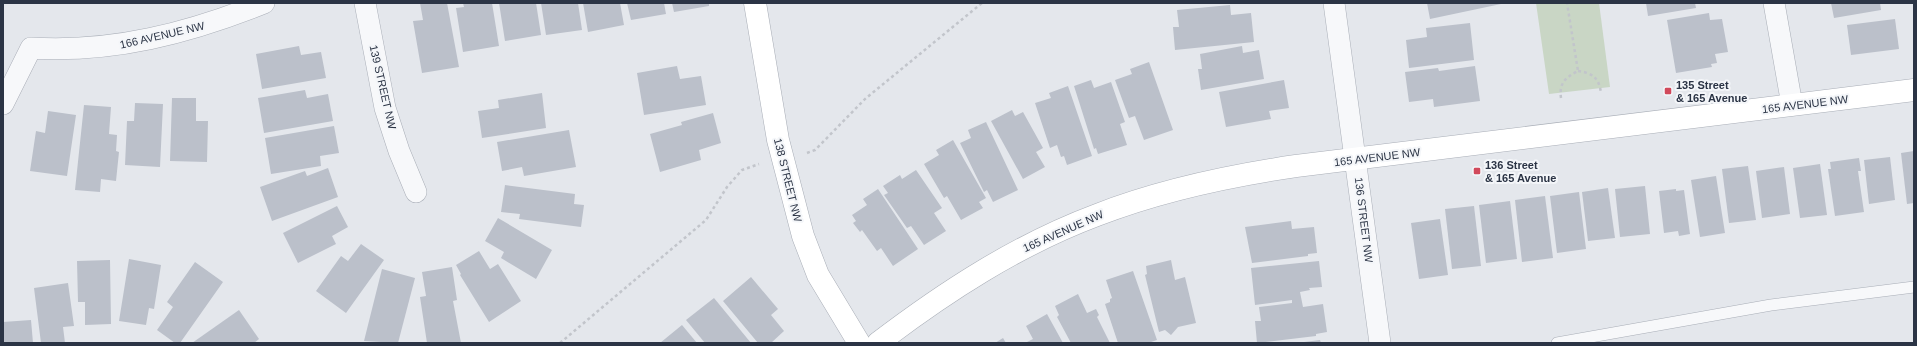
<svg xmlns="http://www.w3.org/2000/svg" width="1917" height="346" viewBox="0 0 1917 346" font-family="Arial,sans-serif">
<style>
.green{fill:#c9d6c5}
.building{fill:#bbc0ca}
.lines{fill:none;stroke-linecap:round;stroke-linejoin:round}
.lane-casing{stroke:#a9aeb7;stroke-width:12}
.street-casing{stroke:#a9aeb7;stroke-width:22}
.secondary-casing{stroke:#a9aeb7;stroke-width:23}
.path{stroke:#c2c5cb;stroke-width:2.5;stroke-dasharray:3 3;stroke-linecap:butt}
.lane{stroke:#f7f8fa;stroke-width:11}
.street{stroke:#f7f8fa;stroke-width:21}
.secondary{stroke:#fff;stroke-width:22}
.poi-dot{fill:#d1495b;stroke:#f4f6f9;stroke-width:1.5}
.labels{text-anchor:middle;stroke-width:4;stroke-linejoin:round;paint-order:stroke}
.street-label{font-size:11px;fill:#2b3445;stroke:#f4f6f9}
.poi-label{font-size:11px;font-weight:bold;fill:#2b3445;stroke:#f4f6f9;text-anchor:start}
</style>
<rect width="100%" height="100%" fill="#e4e7ec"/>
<polygon class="green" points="1536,3 1599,3 1610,87 1549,94"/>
<g class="building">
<polygon points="420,3 447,3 459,67 422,73 413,21 423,20"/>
<polygon points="463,3 492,3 499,46 463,52 456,8 464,7"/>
<polygon points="499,3 536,3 541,35 505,41"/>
<polygon points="541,3 578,3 582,30 546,35"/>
<polygon points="583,3 620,3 624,25 588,32"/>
<polygon points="627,3 664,3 666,14 631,20"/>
<polygon points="672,3 709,3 709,6 674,12"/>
<polygon points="1427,3 1501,3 1501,4 1430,19"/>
<polygon points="1646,3 1695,3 1696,8 1648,16"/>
<polygon points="1831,3 1880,3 1881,10 1834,18"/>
<polygon points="1230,5 1231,15 1251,13 1254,42 1175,50 1173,27 1179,27 1177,10"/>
<polygon points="1709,13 1710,20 1722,19 1728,52 1715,54 1717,63 1711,64 1712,67 1676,73 1667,20"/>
<polygon points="1895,19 1899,49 1851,55 1847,25"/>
<polygon points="1470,23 1474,60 1409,68 1406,40 1427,37 1426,28"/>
<polygon points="299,46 301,55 321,52 326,78 262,89 256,54"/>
<polygon points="1242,46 1243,53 1259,50 1264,79 1201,90 1198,69 1202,69 1200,54"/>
<polygon points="1149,62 1173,130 1144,140 1135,116 1129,118 1115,80 1132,74 1130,69"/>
<polygon points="677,66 680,79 701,76 706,105 644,115 637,73"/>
<polygon points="1475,66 1480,101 1434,107 1433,99 1409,102 1405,72 1438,68 1439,71"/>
<polygon points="1091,80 1094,88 1111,82 1125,122 1120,124 1127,145 1098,154 1096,148 1094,149 1074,86"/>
<polygon points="1284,80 1289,108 1269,111 1271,119 1226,127 1219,92"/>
<polygon points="1068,86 1092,156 1067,165 1064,156 1061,157 1057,145 1050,148 1035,103 1051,98 1049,93"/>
<polygon points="305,90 307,98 328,94 333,121 264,133 258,98"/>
<polygon points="542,93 546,128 482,138 478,111 499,108 498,100"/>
<polygon points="172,98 196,98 196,121 208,121 207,162 170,161"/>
<polygon points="135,103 163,104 160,167 125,165 127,121 134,121"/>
<polygon points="84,105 111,107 109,134 117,135 116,151 119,152 116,181 101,179 100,192 75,190"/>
<polygon points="1012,110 1015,116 1023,112 1043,148 1036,152 1045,167 1023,179 991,121"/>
<polygon points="48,111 76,115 67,176 30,171 36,131 45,133"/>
<polygon points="713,113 721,143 699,150 701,160 660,172 650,134 682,125 681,122"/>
<polygon points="986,122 1018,190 993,202 987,190 984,192 960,143 971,138 968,130"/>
<polygon points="334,126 339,153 320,156 321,166 271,174 265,138"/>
<polygon points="569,130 576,167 524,176 522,167 502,171 497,142"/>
<polygon points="953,140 986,198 979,202 983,208 961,220 947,196 944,198 924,164 939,155 936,150"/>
<polygon points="1914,151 1914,203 1907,204 1901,153"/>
<polygon points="1890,157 1895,200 1869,204 1864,160"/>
<polygon points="1859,158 1861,171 1858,171 1864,212 1835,216 1828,169 1831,169 1830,162"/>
<polygon points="1820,164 1827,215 1800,218 1793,168"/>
<polygon points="1748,166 1756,220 1729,223 1722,169"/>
<polygon points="1784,167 1790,214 1762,218 1756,171"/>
<polygon points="328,168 338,197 272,221 260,187 305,171 307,176"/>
<polygon points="916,170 942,208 934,213 946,231 924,245 911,226 907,228 884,195 888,193 883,186 900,175 902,179"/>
<polygon points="1716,176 1725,233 1700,237 1691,180"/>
<polygon points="505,185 575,194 574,204 584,205 581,227 519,219 520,214 501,212"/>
<polygon points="1645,186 1650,234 1620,237 1615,189"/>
<polygon points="1608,188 1615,238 1588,241 1582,192"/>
<polygon points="878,189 918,249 893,266 881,248 877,251 862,230 860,232 853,223 856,221 852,215 867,205 863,199"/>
<polygon points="1676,189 1676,191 1684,190 1690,234 1679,236 1678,231 1664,233 1659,191"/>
<polygon points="1579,192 1586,249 1557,253 1550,196"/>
<polygon points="1545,196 1553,258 1522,262 1515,200"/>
<polygon points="1510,201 1517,259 1486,263 1479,205"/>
<polygon points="337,206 348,227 332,236 336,244 298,263 283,233"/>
<polygon points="1474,206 1481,266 1452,269 1445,209"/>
<polygon points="498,218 552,250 536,279 501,258 504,252 485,241"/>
<polygon points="1440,219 1448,275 1419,279 1411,223"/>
<polygon points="1291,221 1292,229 1314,227 1317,253 1308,254 1308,256 1252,263 1245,227"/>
<polygon points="361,244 384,260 346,313 316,291 341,256 348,261"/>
<polygon points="479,251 490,269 498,264 521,301 489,322 460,275 461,274 456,265"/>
<polygon points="129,259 161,265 154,309 149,308 146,325 119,321"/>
<polygon points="110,260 111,324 85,325 85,302 78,302 77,261"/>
<polygon points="1171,260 1175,280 1185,277 1196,323 1178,327 1171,335 1165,330 1159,332 1145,275 1147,274 1146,266"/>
<polygon points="1319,261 1322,287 1309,288 1310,290 1300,292 1303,307 1323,304 1327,332 1316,334 1316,336 1257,343 1255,321 1261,321 1259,307 1292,303 1292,300 1255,305 1251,268"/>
<polygon points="195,262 223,282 180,343 175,343 157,330 173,307 167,302"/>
<polygon points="452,267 457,300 453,301 461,343 427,343 420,297 426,296 422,272"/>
<polygon points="382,269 415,278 398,343 364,341"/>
<polygon points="1133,271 1157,340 1148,343 1118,343 1105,304 1110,302 1110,299 1112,298 1106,280"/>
<polygon points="751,277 778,309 771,315 784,331 771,343 758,343 723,301"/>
<polygon points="68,283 74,326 63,327 65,343 41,343 34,288"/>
<polygon points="1078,294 1087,313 1096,309 1099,315 1097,317 1110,343 1071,343 1057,317 1059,315 1055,306"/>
<polygon points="714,298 751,343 705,343 686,320"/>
<polygon points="239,310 259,339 254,343 192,343"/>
<polygon points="1047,314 1063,343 1025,343 1033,339 1026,326"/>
<polygon points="31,320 33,343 3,343 3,322"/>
<polygon points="682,325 697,343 660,343"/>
<polygon points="1003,338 1006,343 995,343"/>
<polygon points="1320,340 1321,343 1304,343 1304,342"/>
</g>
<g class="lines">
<g class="lane-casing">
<polyline id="lane" points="1557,343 1771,305 1914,287"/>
</g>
<g class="street-casing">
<g id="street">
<polyline points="365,3 385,108 399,151 416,192"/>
<polyline points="1334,3 1380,343"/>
<polyline points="1774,3 1792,105"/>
<path d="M3,104L31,48C113,53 189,33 264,3"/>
</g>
</g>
<g class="secondary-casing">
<g id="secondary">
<polyline points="755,3 778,140 803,236 818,275 859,343"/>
<path d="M878,343C945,292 1017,245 1097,215C1161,190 1228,176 1296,166L1914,90"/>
</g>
</g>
<g class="path">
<path d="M1578,71C1593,73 1599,78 1601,93"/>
<path d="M1561,98C1559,83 1565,78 1578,71L1567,3"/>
<polyline points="807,153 815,150 820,145 865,99 982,3"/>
<polyline points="560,343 706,220 727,187 742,170 759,164"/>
</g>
<use href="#lane" class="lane"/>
<use href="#street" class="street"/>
<use href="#secondary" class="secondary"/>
</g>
<g class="poi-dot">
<rect x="1664" y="87" width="8" height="8" rx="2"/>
<rect x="1473" y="167" width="8" height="8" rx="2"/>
</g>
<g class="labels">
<g class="street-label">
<text transform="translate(162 35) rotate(-13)" y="4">166 AVENUE NW</text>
<text transform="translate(383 87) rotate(77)" y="4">139 STREET NW</text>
<text transform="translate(1805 104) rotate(-7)" y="4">165 AVENUE NW</text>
<text transform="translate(1377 157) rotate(-7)" y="4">165 AVENUE NW</text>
<text transform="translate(788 180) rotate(76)" y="4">138 STREET NW</text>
<text transform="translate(1364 220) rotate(83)" y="4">136 STREET NW</text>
<text transform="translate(1063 231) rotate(-24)" y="4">165 AVENUE NW</text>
</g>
<g class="poi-label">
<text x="1676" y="89">135 Street<tspan x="1676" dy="13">&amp; 165 Avenue</tspan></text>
<text x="1485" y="169">136 Street<tspan x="1485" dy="13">&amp; 165 Avenue</tspan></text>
</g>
</g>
<rect width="1917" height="346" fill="none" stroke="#2b3445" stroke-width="8"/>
</svg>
